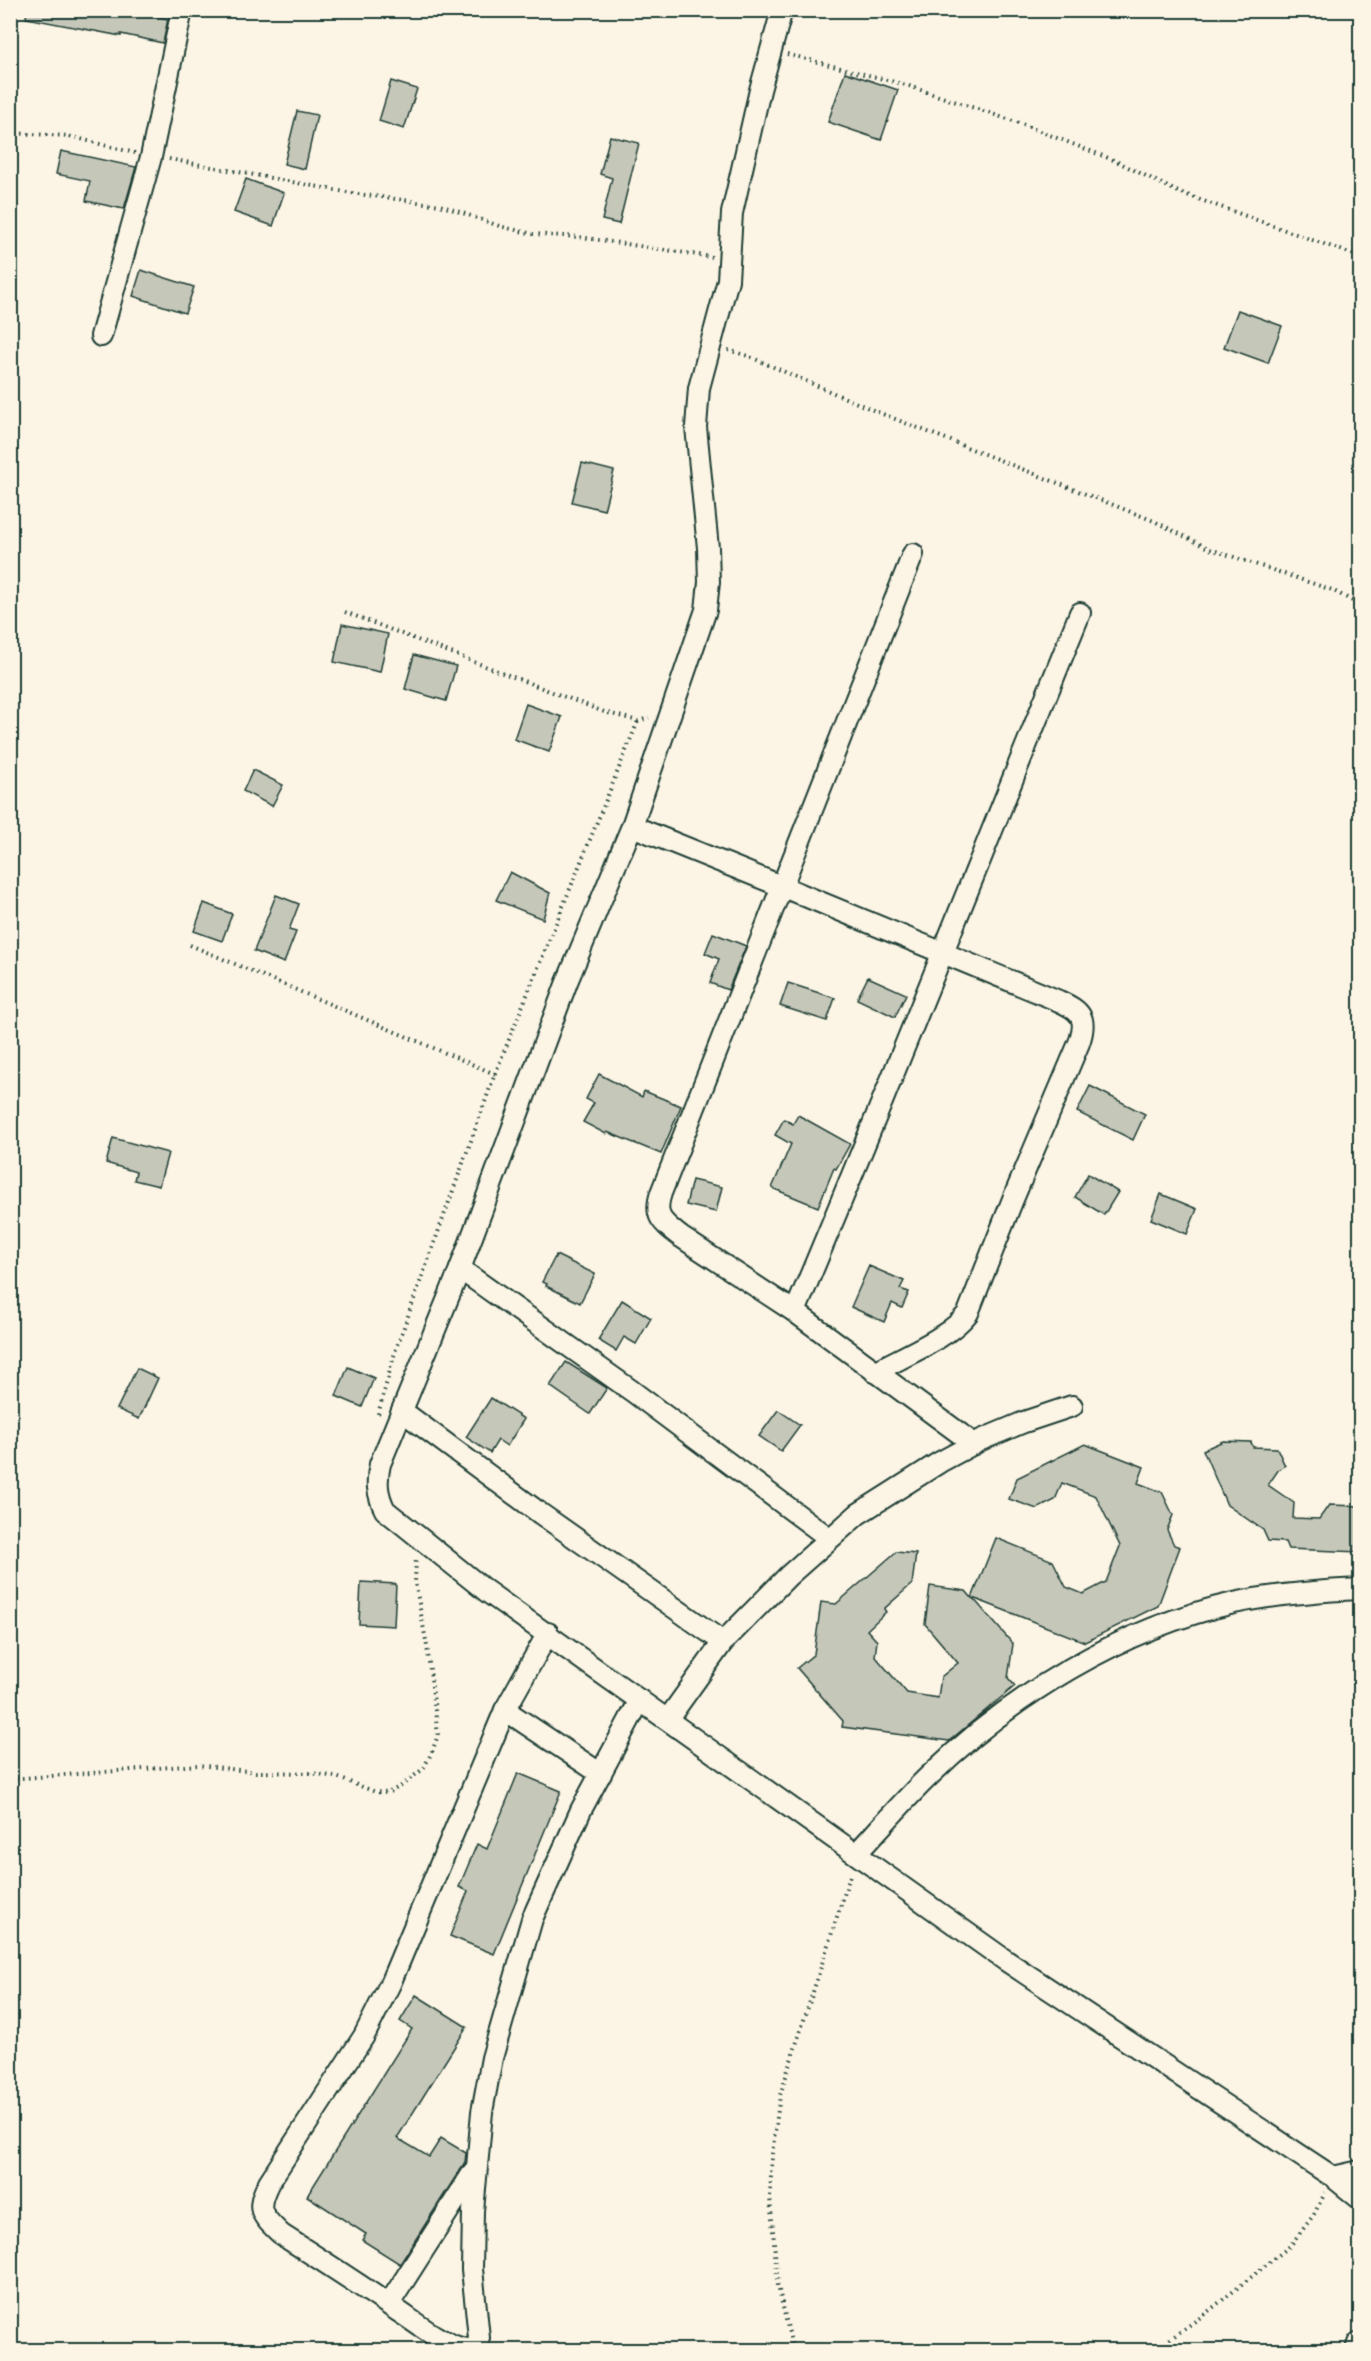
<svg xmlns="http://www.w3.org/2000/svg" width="1371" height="2361" viewBox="0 0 1371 2361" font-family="'Gochi Hand',sans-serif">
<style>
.building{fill:#c5c7b9;stroke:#1f3d34;stroke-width:1.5}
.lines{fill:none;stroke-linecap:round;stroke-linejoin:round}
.minor-casing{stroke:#1f3d34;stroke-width:24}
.major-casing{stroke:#1f3d34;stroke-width:28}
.path{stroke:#1f3d34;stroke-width:4;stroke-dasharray:1.5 4.5;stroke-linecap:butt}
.minor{stroke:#fcf5e5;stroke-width:20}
.major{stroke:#fcf5e5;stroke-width:24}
</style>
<rect width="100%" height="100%" fill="#fcf5e5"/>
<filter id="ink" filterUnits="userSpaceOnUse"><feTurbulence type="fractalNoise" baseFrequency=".0167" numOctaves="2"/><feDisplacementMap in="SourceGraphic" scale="12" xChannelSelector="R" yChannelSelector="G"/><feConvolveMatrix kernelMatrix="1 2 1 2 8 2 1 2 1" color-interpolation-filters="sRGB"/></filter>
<g filter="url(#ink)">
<g class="building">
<polygon points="27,10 129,10 168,19 163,43 121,34 121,36 26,18"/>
<polygon points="845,72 898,90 881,140 828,122"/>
<polygon points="391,81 417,89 404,129 379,121"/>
<polygon points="297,111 317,115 305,169 284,164"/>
<polygon points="610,136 639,143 619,224 602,220 612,178 600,174"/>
<polygon points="61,151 136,167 124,209 86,201 90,181 56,174"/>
<polygon points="246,179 284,193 273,226 234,212"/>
<polygon points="141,270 194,287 185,313 133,296"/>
<polygon points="1238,310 1282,326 1268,363 1224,347"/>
<polygon points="582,463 614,471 604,510 572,502"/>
<polygon points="342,624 388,634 380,672 334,662"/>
<polygon points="414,655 456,666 446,701 405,689"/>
<polygon points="526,704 562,717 549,752 514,739"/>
<polygon points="253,770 283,785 272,806 243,791"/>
<polygon points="510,872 550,893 543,919 496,900"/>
<polygon points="276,895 299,904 289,930 296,932 284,963 254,951"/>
<polygon points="204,903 232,914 222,941 194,931"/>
<polygon points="713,933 746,946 728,990 710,983 719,959 705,953"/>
<polygon points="868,977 906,994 895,1017 857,999"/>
<polygon points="788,983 835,998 827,1021 780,1006"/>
<polygon points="599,1074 642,1097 644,1091 681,1106 661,1154 607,1132 606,1134 583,1122 594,1103 586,1099"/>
<polygon points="1090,1086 1145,1114 1133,1140 1077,1112"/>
<polygon points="798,1115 850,1144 836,1169 834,1168 818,1207 772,1188 791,1144 775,1135 784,1119 793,1124"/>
<polygon points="113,1138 168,1153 159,1186 134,1180 136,1172 106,1163"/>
<polygon points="1088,1174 1118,1192 1104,1215 1075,1197"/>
<polygon points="692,1180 722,1187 716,1212 686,1205"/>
<polygon points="1161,1194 1197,1209 1187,1234 1151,1219"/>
<polygon points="556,1255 595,1274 580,1303 546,1286 547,1284 542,1282"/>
<polygon points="869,1266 904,1281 900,1289 909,1292 902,1308 892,1303 884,1322 851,1307"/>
<polygon points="622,1300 651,1318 636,1344 624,1337 616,1351 598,1340"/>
<polygon points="566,1362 607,1388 590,1414 550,1386"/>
<polygon points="348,1367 374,1378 362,1407 336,1396"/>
<polygon points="137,1368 158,1378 139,1419 117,1409"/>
<polygon points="491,1398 524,1419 507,1446 498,1440 490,1453 466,1437"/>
<polygon points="778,1410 800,1425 781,1451 759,1436"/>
<polygon points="1223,1441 1251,1442 1253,1447 1277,1448 1285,1466 1279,1469 1268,1485 1294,1503 1293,1518 1319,1519 1329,1505 1360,1506 1360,1552 1288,1549 1285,1542 1268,1541 1263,1530 1227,1505 1203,1450"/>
<polygon points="1085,1444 1144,1467 1138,1483 1162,1492 1173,1515 1167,1530 1174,1545 1180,1547 1158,1606 1085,1642 973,1598 1013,1644 1008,1678 1015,1686 949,1741 842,1727 843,1721 797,1668 814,1654 821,1602 836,1604 896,1552 916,1554 912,1584 884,1609 886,1612 867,1630 877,1641 875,1656 907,1693 938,1698 941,1677 958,1663 925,1624 930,1586 966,1591 972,1598 996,1538 1053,1561 1066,1587 1083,1594 1106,1582 1120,1546 1096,1496 1062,1483 1055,1500 1037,1509 1009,1499 1017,1478"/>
<polygon points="361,1582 396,1584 394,1626 359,1624"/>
<polygon points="518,1773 561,1791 494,1954 450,1936 468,1891 459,1887 477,1844 487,1849"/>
<polygon points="416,1995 467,2027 397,2138 429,2157 441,2138 466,2153 465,2162 400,2264 362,2240 366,2234 307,2196 412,2029 400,2021"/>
</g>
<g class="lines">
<g class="minor-casing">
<g id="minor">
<path d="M782,10L760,90L732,213L728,280L699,388L696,427L708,548L709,582L706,610L632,826L567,982L460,1269L380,1464C376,1482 377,1494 385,1510L486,1591L1005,1960L1333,2177L1360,2199"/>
<polyline points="101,336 151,157 182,10"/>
<path d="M913,554L661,1193C653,1217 663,1223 681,1237L795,1312L974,1444"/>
<path d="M632,826L781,886L1059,1001C1081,1011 1088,1018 1079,1043L1013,1199L968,1313C949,1338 903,1356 875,1372"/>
<polyline points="460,1269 632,1391 829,1538"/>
<path d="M795,1312C893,1080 985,846 1080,613"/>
<polyline points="402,1411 541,1514 723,1642"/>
<path d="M548,1633L505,1710L390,1984L364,2036L269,2182C255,2210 260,2214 282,2235C320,2259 358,2284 395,2309C414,2321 446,2348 468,2349C476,2350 478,2344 479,2338L472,2269L473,2211L482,2112L492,2058L532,1919L581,1810L640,1700"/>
<polyline points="505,1710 601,1774"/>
<polyline points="668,1719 723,1642 788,1576 858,1514 940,1462 981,1440 1024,1422 1072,1406"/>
<path d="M857,1853C881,1827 904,1800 929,1776C1011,1696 1121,1628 1234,1603C1275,1594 1319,1591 1360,1589"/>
<polyline points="1333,2177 1360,2171"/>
<polyline points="389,2304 474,2171"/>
</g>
</g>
<g class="major-casing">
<polyline id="major" points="1358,2350 1360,2344"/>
</g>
<g class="path">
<polyline points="787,54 906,85 1019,123 1116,161 1176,191 1360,257"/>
<polyline points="10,133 69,136 135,153"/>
<polyline points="169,159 351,193 440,205 499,226 533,234 579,237 712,257"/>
<polyline points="728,350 748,356 880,413 1154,521 1210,549 1332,590 1360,605"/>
<polyline points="345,612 604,712 638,721 649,718"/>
<polyline points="190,945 495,1074"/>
<polyline points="378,1414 395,1352 495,1074 638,721"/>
<polyline points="10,1779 198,1765 256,1772 312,1773 336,1777 376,1792 388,1793 401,1786 423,1769 432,1752 438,1735 427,1646 415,1582 416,1557"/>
<polyline points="793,2350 778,2286 770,2198 772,2154 780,2095 851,1873"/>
<polyline points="1155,2350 1205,2314 1290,2246 1313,2216 1325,2193"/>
</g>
<use href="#minor" class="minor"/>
<use href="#major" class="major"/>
</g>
</g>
<rect width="1371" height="2361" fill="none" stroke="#fcf5e5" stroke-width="36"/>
<rect x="18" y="18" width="1335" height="2325" fill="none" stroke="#1f3d34" stroke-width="2" filter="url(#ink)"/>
</svg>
